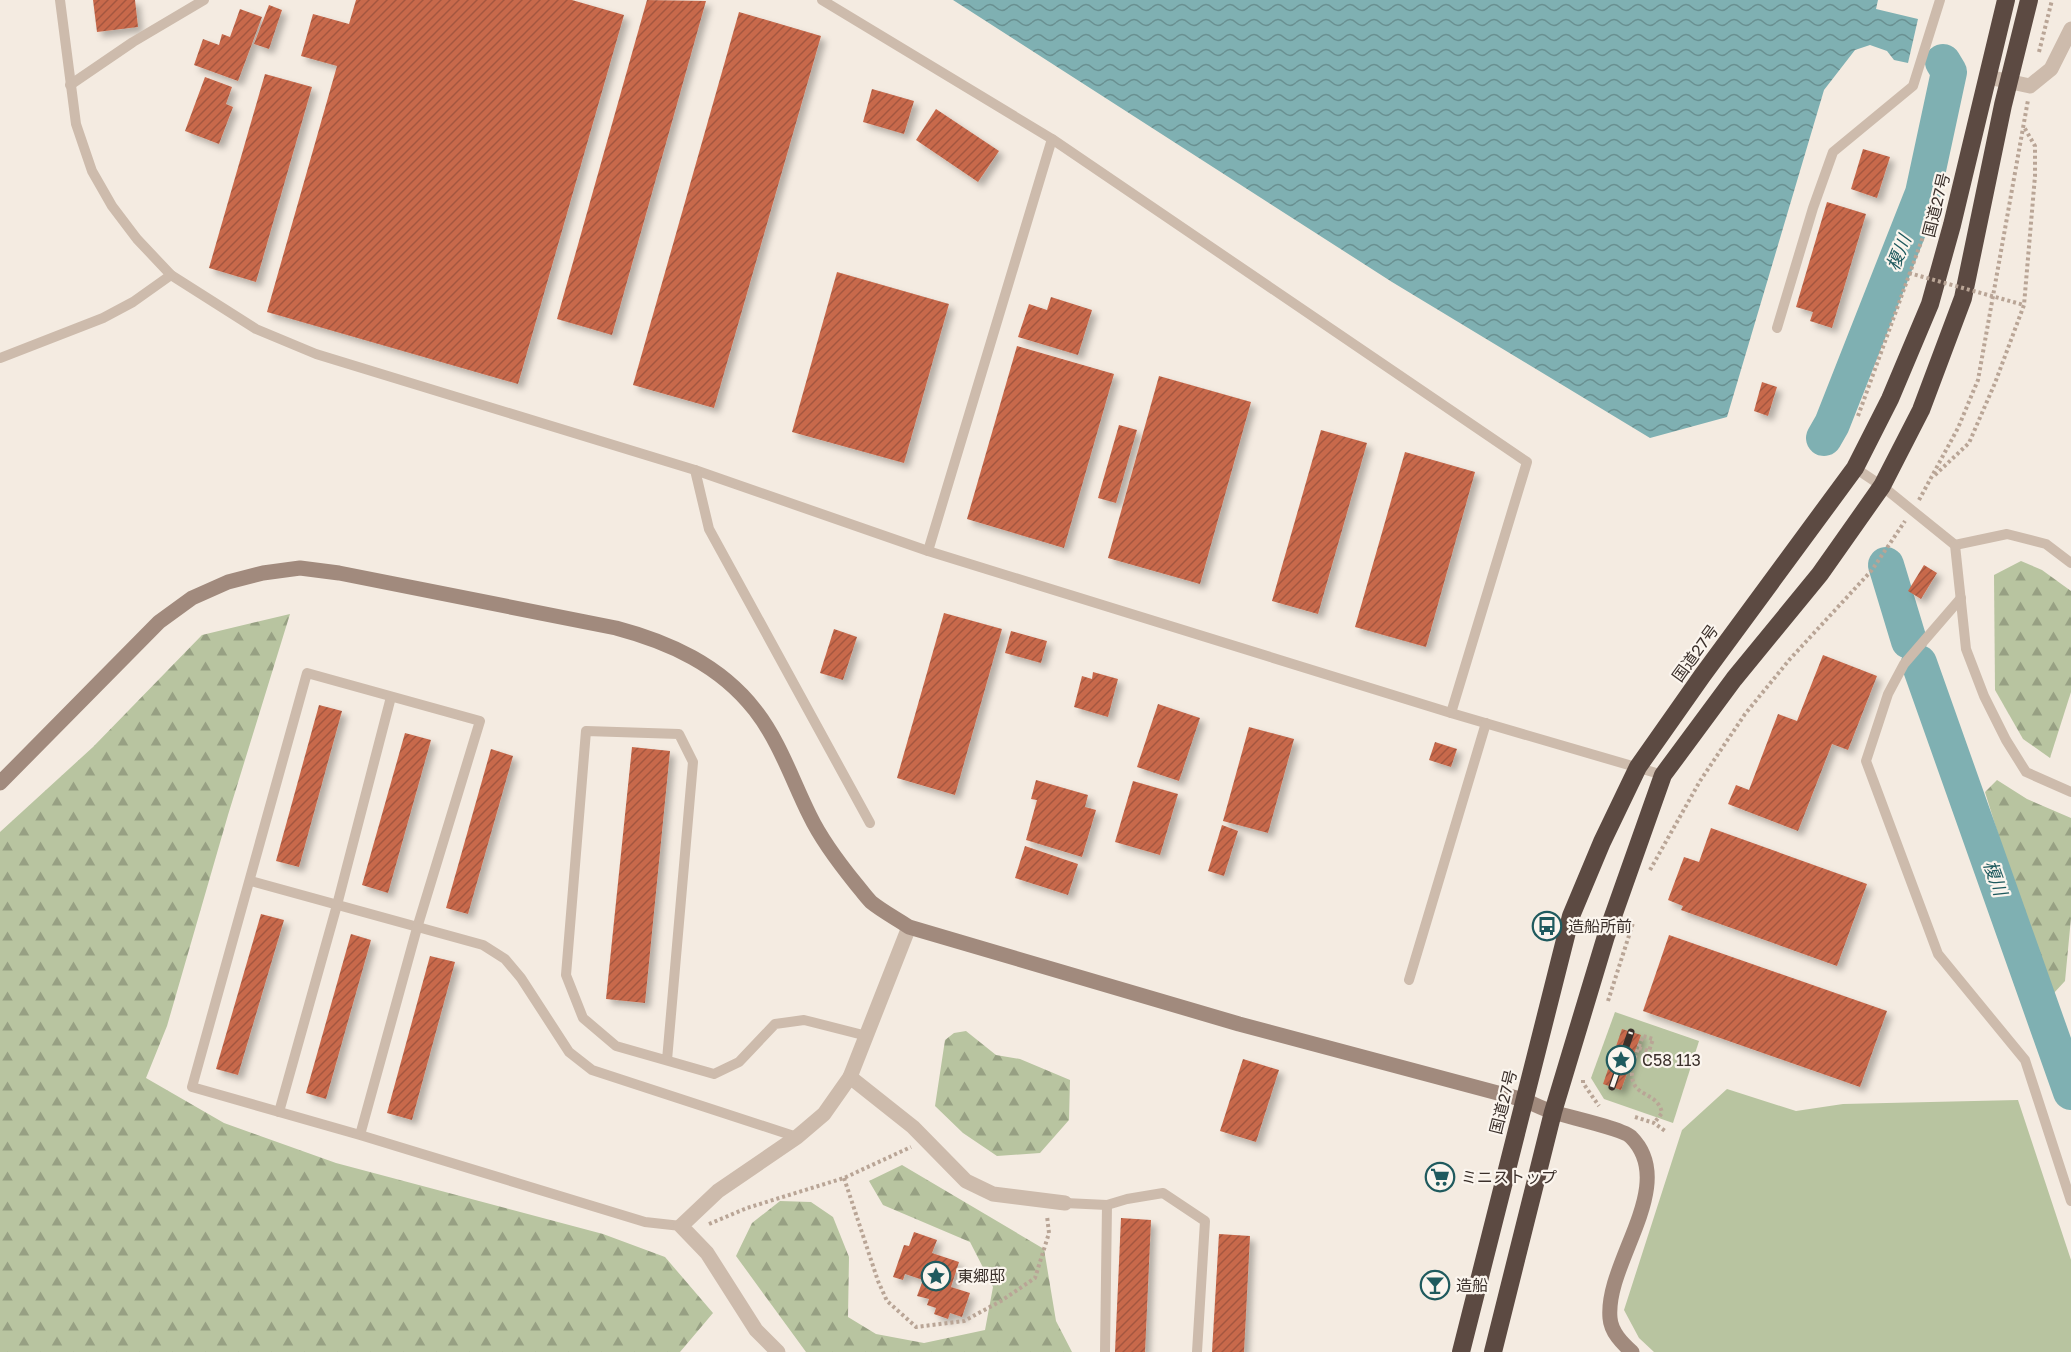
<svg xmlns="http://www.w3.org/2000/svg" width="2071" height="1352" viewBox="0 0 2071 1352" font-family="'Golos Text','Noto Sans JP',sans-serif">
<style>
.green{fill:#b8c4a0}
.forest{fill:url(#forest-firs)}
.water{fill:url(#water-waves)}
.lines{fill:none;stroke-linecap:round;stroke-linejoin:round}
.river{stroke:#7fb0b2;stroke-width:36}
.building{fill:url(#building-hatch);filter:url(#shadow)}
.path{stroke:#b9a596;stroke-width:4;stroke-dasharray:3 3;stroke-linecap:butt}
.lane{stroke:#cdbbac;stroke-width:10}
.street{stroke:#cdbbac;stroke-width:15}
.secondary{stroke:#a18a7d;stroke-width:15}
.highway{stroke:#5c4a42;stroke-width:18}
.rail-casing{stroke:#3b302b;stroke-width:7}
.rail{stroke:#fbf5ee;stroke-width:4.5;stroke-dasharray:14;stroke-linecap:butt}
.path-bridge{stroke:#b9a596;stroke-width:4;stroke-dasharray:3 3;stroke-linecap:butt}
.labels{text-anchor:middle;stroke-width:4.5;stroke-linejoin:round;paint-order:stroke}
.street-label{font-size:16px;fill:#3b302b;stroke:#fbf5ee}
.poi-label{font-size:16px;fill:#3b302b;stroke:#fbf5ee;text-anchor:start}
.water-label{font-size:18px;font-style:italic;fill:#1f5a5e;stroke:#fbf5ee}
</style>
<defs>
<pattern id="forest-firs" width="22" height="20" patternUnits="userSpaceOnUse" patternTransform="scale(1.5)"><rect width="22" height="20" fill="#b8c4a0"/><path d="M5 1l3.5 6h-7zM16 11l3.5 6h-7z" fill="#97a083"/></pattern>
<pattern id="water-waves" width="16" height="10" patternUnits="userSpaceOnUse" patternTransform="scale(1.5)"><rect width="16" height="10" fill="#7fb0b2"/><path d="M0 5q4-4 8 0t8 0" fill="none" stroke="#699091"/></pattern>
<pattern id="building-hatch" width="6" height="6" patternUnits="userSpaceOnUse" patternTransform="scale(1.5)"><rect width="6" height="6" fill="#c8694b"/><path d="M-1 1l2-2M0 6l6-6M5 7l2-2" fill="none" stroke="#a4573f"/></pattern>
<filter id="shadow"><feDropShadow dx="5" dy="5" stdDeviation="3" flood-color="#0004"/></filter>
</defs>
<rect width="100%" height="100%" fill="#f4ebe1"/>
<g class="green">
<polygon points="1615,1012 1699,1041 1673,1123 1604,1099 1591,1078"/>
<polygon points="1727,1089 1796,1111 1843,1104 2018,1100 2071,1260 2071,1352 1654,1352 1639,1338 1624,1310 1682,1130"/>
</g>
<g class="forest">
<polygon points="2021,561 2042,570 2071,591 2071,692 2050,758 2023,739 1995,690 1994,575"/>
<polygon points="290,614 228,815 167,1026 146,1078 224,1123 336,1163 603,1234 665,1257 713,1313 680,1352 0,1352 0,832 93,747 202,635"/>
<polygon points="1997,780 2027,799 2071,818 2071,918 2065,981 2053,994 2031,941 1985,792"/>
<polygon points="966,1031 996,1055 1020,1059 1070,1080 1069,1120 1040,1153 997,1156 963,1133 935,1106 945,1040 954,1033"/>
<polygon points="902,1165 1044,1249 1056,1321 1072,1352 806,1352 736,1256 752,1223 780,1201 811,1202 833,1217 849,1257 848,1317 876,1334 924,1343 985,1330 993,1287 970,1242 883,1205 869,1181"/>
</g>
<polygon class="water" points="953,0 1878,0 1876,9 1918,19 1908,63 1894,60 1887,51 1870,45 1855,50 1824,90 1727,417 1650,438 1392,282"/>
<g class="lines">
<g class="river">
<polyline points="1824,438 1832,424 1923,193 1949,72 1943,62"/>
<polyline points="1886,565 1909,641"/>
<polyline points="1919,663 2071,1092"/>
</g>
</g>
<g class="building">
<polygon points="93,0 135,0 138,27 97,32"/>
<polygon points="356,0 572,0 624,15 518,384 267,312 337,66 301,56 313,14 349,24"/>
<polygon points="647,0 706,1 612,335 557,319"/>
<polygon points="269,5 282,10 269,49 254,44"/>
<polygon points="240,9 262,17 238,81 194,65 203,39 219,45 222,34 230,37"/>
<polygon points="739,12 821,36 714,408 633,385"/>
<polygon points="265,74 312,87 256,282 209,268"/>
<polygon points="205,77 232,87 226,104 233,107 219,144 185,131"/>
<polygon points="872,89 914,101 904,134 863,122"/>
<polygon points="936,109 999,151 978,182 916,140"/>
<polygon points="1863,149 1890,157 1877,198 1851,189"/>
<polygon points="1827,202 1866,214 1832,328 1810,321 1813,312 1796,307"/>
<polygon points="837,272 949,304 904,463 792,432"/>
<polygon points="1051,297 1092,310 1078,355 1018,337 1029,304 1047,310"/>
<polygon points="1017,346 1114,374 1064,548 967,519"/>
<polygon points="1159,376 1251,402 1200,584 1108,558"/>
<polygon points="1762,382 1777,387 1768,416 1754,411"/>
<polygon points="1119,425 1137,430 1116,503 1098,498"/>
<polygon points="1321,430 1367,443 1318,614 1272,601"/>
<polygon points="1405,452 1475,472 1426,647 1355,627"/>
<polygon points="1924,565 1937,573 1921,599 1908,591"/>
<polygon points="944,613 1002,629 955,795 897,778"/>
<polygon points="834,629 857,637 843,680 820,673"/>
<polygon points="1011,631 1047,641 1041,663 1005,653"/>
<polygon points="1823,655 1877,676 1848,750 1832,744 1798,831 1728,804 1736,785 1749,790 1778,714 1797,721"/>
<polygon points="1093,672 1118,679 1108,717 1074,707 1082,676 1092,679"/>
<polygon points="1158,704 1200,718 1179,781 1137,767"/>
<polygon points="319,705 342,711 299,867 276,861"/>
<polygon points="1249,727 1294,739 1268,833 1223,821"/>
<polygon points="405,733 431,740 388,893 362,885"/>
<polygon points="1435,742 1457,749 1451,767 1429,760"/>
<polygon points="632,747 670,751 645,1003 606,999"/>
<polygon points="491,749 513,756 468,914 446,908"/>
<polygon points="1036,780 1088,795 1085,807 1096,810 1082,857 1026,840 1037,800 1031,799"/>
<polygon points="1133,781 1178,794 1160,855 1115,842"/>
<polygon points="1222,825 1238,831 1224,876 1208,871"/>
<polygon points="1711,828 1867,884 1837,966 1681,910 1683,906 1668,900 1684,857 1699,862"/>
<polygon points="1025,846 1078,864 1068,895 1015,878"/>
<polygon points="261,914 284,920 238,1075 216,1069"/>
<polygon points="351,934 371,940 326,1099 306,1093"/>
<polygon points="1669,935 1887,1011 1860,1087 1643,1011"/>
<polygon points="430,956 455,962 412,1120 387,1113"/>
<polygon points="1622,1029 1641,1035 1621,1090 1603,1084"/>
<polygon points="1243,1059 1279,1070 1256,1142 1220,1131"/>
<polygon points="1121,1218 1151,1220 1145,1352 1115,1352"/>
<polygon points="914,1232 937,1240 932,1253 959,1262 951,1287 970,1293 962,1317 950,1313 948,1319 934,1314 936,1308 927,1305 929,1299 917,1296 923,1280 905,1274 903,1280 893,1277 904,1245 909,1246"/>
<polygon points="1219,1234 1250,1236 1244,1352 1212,1352"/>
</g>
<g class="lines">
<g class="path">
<polyline points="2039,52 2052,0"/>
<polyline points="1858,416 1928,223"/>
<polyline points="1935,475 1969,443 1995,383 2024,305 2035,176 2035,146 2024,127"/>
<polyline points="1919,500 1958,428 1978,380 2028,100"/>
<polyline points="1650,870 1700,781 1745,714 1790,659 1872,570 1905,521"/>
<polyline points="1608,1001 1633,923"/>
<path d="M1639,1048L1649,1051L1653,1039L1643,1036C1639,1047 1632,1061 1632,1073C1631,1098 1658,1091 1662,1113L1654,1123"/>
<polyline points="1583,1080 1583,1083 1599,1106"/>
<polyline points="1635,1117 1654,1123 1665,1131"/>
<polyline points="844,1178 878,1281 887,1301 916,1327 964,1321 1001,1301 1035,1278 1049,1233 1047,1216"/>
<polyline points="709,1224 747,1208 844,1178 911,1147"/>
</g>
<g class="lane">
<polyline points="60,0 76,124 92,171 112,206 137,239 171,275 256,329 316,354 695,470 928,551 1451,713 1663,775"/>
<polyline points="822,0 1052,139 1527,462 1451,713"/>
<polyline points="70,85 133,42 204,0"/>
<polyline points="1777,328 1813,208 1833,152 1913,86 1940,0"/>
<polyline points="0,358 103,318 133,302 171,275"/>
<polyline points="1855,468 1882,486 1955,545 1966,649 1984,696 2006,740 2026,772 2071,792"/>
<polyline points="695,470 709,529 870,823"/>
<polyline points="1955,545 2007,534 2046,544 2071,563"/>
<polyline points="928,551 1052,139"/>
<polyline points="1961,598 1904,664 1888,694 1866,761 1938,954 2025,1060 2071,1201"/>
<polyline points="251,881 483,945 505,959 521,978 569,1052 592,1070 797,1137"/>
<polyline points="1409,980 1486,723"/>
<polyline points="667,1060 693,762 679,734 586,731 566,975 583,1018 616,1046 714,1074 739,1062 775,1024 804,1020 867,1036"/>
<polyline points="279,1112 337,905 391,697"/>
<polyline points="360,1135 417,928 480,721 307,673 192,1087 360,1135 645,1222 681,1226"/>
<polyline points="1065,1203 1107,1205 1127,1199 1163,1193 1205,1221 1197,1352"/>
<polyline points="1105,1352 1107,1205"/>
</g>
<g class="street">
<polyline points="1988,77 2030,86 2051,69 2071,29"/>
<polyline points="850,1077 913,1127 966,1181 993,1194 1065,1203"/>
<polyline points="778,1352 756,1330 707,1253 681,1226 718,1191 797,1137 824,1114 850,1077 909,927"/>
</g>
<path class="secondary" d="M0,783L159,622L192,598L228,582L263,573L300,568L339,573L616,628C669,642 720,665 755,710C780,742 792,780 810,816C822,841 839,863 856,884C861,890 866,897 871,902C882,911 897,919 909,927L1239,1024L1524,1100C1534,1104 1543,1109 1553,1112C1568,1117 1624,1129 1631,1137C1679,1185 1605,1262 1610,1318C1611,1332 1622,1343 1632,1352"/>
<g class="highway">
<polyline points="1461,1352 1571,916 1602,842 1638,767 1702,676 1855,468 1890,399 1930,304 1952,225 2006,0"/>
<polyline points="1493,1352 1553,1112 1606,936 1663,775 1734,679 1820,574 1882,486 1921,410 1963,298 2003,105 2029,0"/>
</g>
<g class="rail-casing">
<polyline id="rail" points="1612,1087 1631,1032"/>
</g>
<use href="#rail" class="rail"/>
<polyline class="path-bridge" points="1909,273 2024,305"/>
</g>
<defs>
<g id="bus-ring" transform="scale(1.5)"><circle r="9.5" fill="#fbf5ee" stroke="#1f5a5e" stroke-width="1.5"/><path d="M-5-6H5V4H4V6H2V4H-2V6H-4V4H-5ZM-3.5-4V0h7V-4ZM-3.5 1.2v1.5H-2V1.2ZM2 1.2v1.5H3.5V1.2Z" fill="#1f5a5e"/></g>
<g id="sight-ring" transform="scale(1.5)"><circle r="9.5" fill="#fbf5ee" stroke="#1f5a5e" stroke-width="1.5"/><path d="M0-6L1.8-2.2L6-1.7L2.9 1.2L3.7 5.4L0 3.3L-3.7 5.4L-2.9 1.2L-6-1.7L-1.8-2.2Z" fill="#1f5a5e"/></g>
<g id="supermarket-ring" transform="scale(1.5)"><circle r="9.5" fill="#fbf5ee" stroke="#1f5a5e" stroke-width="1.5"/><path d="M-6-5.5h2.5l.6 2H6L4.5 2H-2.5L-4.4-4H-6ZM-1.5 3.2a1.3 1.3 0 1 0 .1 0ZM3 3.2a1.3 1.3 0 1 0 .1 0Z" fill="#1f5a5e"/></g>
<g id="bar-ring" transform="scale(1.5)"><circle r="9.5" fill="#fbf5ee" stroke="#1f5a5e" stroke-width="1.5"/><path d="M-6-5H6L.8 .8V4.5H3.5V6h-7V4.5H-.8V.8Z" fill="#1f5a5e"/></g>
</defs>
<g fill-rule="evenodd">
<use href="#bus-ring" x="1547" y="926"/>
<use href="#sight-ring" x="1621" y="1060"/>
<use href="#supermarket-ring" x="1440" y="1177"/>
<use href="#sight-ring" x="936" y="1276"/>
<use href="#bar-ring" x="1435" y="1285"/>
</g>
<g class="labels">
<g class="street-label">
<text transform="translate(1936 205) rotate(-76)" y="6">国道27号</text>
<text transform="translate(1695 653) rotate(-54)" y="6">国道27号</text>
<text transform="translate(1503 1102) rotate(-76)" y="6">国道27号</text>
</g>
<g class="poi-label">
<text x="1568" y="932">造船所前</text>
<text x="1642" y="1066">C58 113</text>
<text x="1461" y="1183">ミニストップ</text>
<text x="957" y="1282">東郷邸</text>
<text x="1456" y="1291">造船</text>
</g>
<g class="water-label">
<text transform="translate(1899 253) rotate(-68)" y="6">榎川</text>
<text transform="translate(1995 878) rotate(70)" y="6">榎川</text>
</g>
</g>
</svg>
